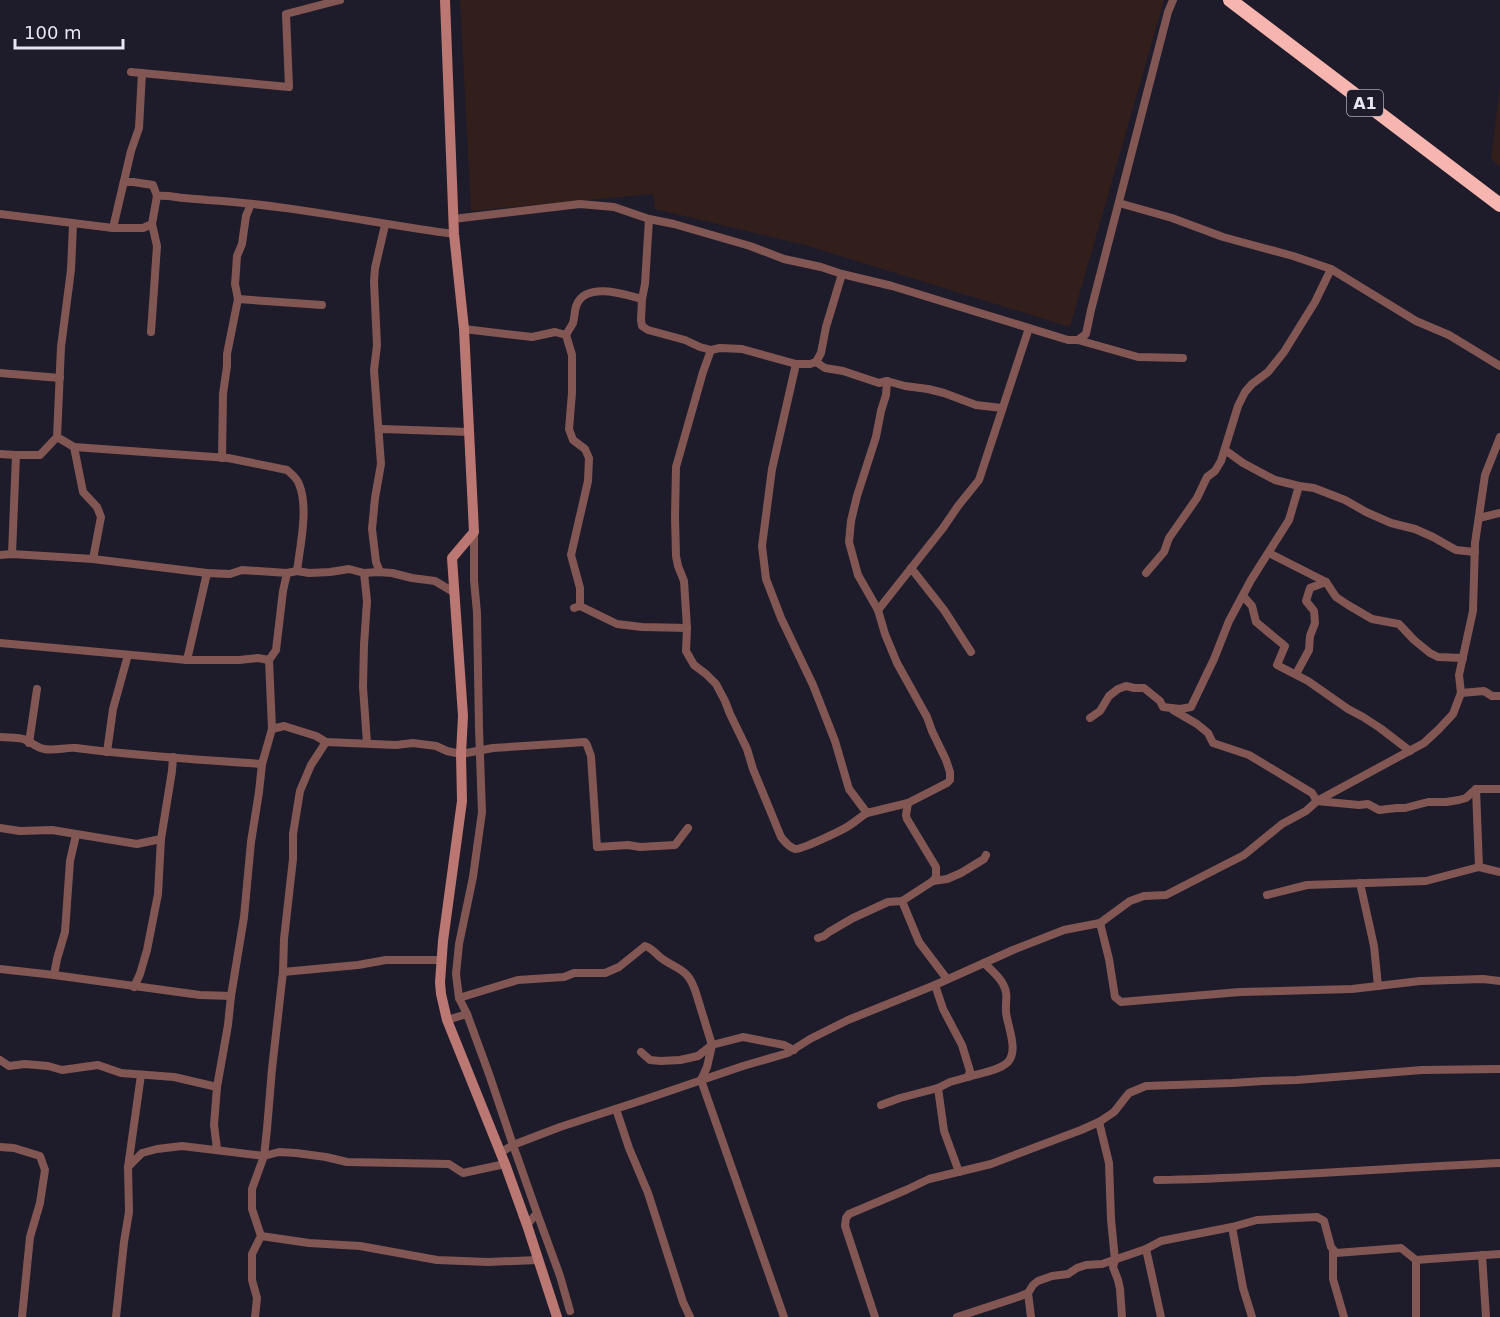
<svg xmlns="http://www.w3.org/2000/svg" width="1500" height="1317" viewBox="0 0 1500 1317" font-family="'DejaVu Sans',sans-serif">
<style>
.industrial{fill:#321f1b}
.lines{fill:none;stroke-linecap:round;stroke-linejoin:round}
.street{stroke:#825753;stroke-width:8}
.secondary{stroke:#bb7771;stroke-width:10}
.highway{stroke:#f6b5ae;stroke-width:14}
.labels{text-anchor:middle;stroke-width:6;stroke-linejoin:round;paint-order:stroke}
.shield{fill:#1e1b2b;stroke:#aba9b6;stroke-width:1.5}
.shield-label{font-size:16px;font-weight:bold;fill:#e8e6f2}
</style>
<rect width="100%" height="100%" fill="#1e1b2b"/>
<g class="industrial">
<polygon points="460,0 1164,0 1070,327 805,245 655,209 653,194 471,211"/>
<polygon points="1500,86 1500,167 1491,159"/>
</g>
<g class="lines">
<g class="street">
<polyline points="131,72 289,87 286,14 340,0"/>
<polyline points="124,182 133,182 153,185 157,196"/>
<polyline points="1119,203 1172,218 1223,237 1293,256 1331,269 1416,321 1449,335 1500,366"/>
<polyline points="0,214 113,228 143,228 152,224"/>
<polyline points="453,219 580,204 614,207 649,219 674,224 750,246 784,259 821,267 842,274 892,286 1068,340 1078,340 1138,357 1183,358"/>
<polyline points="649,219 645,284 642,299 641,320 642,326 648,330 685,340 700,347 711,350 720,348 742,349 796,364 810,364 816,362 821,353 826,327 842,274"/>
<polyline points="113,228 131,151 139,128 142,73"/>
<polyline points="238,299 322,305"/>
<polyline points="464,329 532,337 555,332 566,335 572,355 572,393 569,429 573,440 585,449 589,458 588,481 571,555 580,588 580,606"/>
<path d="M151,332L157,246L152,224L157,196C168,195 174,197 184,198C192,199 200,199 207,200C290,205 372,223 454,234"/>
<path d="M566,335C568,331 571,327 573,323C575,317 574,310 577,304C587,282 624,294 642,299"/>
<polyline points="1078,340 1086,334 1091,310 1168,12 1173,0"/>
<path d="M711,350L703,372L676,467L675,517L676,556L678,566L684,581L687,628L686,651L694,665L706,674L716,684L725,701L730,714L747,749L753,769L781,837C784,841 789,847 795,849C801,850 840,831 847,827C854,823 860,817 867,813L849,789L835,741L813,685L781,618L766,579L762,546L772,469L796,364"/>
<polyline points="816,362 825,368 843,371 879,383 887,381 905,386 928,389 944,393 976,405 1002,408"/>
<polyline points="0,373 60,378"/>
<polyline points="379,430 382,429 469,432"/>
<path d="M57,437L74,447L228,458L287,470C292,474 297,478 299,484C309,508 300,546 297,571"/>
<polyline points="74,447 83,492 97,507 101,517 93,559"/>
<polyline points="1225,450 1243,463 1275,480 1299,486 1314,488 1345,500 1366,512 1391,523 1415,529 1433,537 1456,550 1475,552"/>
<polyline points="0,454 16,455 40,455 57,437 61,347 71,270 73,224"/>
<polyline points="222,458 223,394 227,366 227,354 238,299 235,284 236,271 237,256 242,244 246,216 251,204"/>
<polyline points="1479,518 1500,513"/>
<polyline points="1269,553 1326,582 1336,597 1348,605 1372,619 1399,624 1414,640 1430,653 1438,657 1463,658"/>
<polyline points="12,554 16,455"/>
<polyline points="0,555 12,554 93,559 207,573 230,574 242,570 287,573 297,571 309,573 330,572 349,569 364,573 378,572 392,573 412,578 435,581 455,593"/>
<polyline points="911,568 944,610 971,652"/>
<polyline points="380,572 376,562 372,529 375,498 381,464 374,370 377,345 374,282 375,268 385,225"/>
<polyline points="364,573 367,601 364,645 363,687 367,743"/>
<polyline points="1146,573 1164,552 1169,538 1197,498 1207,477 1215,471 1221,461 1238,406 1245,392 1252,384 1268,372 1284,352 1315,302 1331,269"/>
<polyline points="1243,596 1252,606 1256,622 1285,646 1277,665 1308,681 1348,709 1363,717 1380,728 1410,751"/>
<polyline points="574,608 580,606 617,624 642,627 687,628"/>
<polyline points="878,610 943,528 958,506 979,480 1029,328"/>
<polyline points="0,643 187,660 239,660 258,658 269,660 276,650 283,591 287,573"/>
<polyline points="187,660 207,573"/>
<polyline points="269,660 272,729"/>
<polyline points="1296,674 1309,650 1310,636 1315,623 1314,611 1306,601 1310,588 1326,582"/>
<polyline points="1461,693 1484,691 1492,696 1500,696"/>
<polyline points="1173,710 1197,724 1208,733 1213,743 1249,755 1312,793 1317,801 1359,805 1368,804 1379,810 1397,808 1405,808 1428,802 1446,802 1459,800 1466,798 1476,789"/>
<polyline points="1090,718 1100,711 1109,696 1118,689 1126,686 1134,688 1144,688 1160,701 1163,707 1180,709 1191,707 1214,659 1229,621 1251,580 1289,520 1299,486"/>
<path d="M0,737C7,738 16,737 23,739C31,741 36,748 44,749C55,751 66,747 76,748C138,756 200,760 262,764L272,729L284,726L316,736L326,742L396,745L413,743L436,746L447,751L461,754L493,748L585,742L587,745L591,756L597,847L628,845L640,847L675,845L688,828"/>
<polyline points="29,743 37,689"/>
<polyline points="107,752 113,709 128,655"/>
<polyline points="908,803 906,815 907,819 936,867 936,877 933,881"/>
<polyline points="867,813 908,803 947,783 950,780 950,772 946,760 932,731 927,717 897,663 885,634 878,610 858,575 849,542 851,521 857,496 876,437 881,411 886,395 887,381"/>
<polyline points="0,828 20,831 52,830 137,844 161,839"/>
<path d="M1479,867L1476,789C1484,789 1492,789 1500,789"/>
<polyline points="1360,883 1374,946 1378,986"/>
<polyline points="1267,895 1307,885 1426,881 1479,867 1500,872"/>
<polyline points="902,901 919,942 947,979"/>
<polyline points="1100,923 1109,959 1115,997 1121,1002 1240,992 1352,989 1420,981 1483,979 1500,981"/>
<polyline points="818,938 824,936 829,932 853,918 888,902 902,901 933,881 947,879 961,873 984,859 986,855"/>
<polyline points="0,969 54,975 200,995 231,996"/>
<polyline points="283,972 358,965 386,960 442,960"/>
<polyline points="54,975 57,959 65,932 70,861 76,835"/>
<polyline points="134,987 140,974 147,950 158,894 161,839 172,771 173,757"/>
<polyline points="459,998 456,974 459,944 473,877 482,812 479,728 477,613 474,580 474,532"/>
<path d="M467,1014L459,998L518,980L564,977L574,973H605L619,967L645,946C652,948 655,953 661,958C679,971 688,968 696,993L712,1045L707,1067L701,1080L784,1317"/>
<polyline points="447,1020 467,1014 489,1074 513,1145 537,1213 527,1225"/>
<polyline points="641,1052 650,1060 661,1061 680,1060 698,1056 712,1045 743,1037 784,1045 794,1050"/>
<polyline points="0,1060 9,1066 25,1064 48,1066 62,1070 98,1065 121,1073 174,1077 217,1087"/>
<path d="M968,1077C981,1073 998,1071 1008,1062C1019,1050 1007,1025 1006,1012C1005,1001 1009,995 1003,984C999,976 990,969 984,963"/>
<polyline points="938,1088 944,1131 959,1172"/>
<polyline points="881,1105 900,1098 938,1088 950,1082 968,1077 970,1071 962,1045 943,1009 935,985"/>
<polyline points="616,1109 629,1148 648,1193 683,1302 690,1317"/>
<polyline points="1099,1122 1109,1163 1111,1219 1115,1260 1113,1267 1118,1280 1120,1289 1122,1317"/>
<polyline points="0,1147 14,1148 40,1156 45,1170 40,1203 30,1237 22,1317"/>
<polyline points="217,1149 214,1125 217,1087 228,1025 231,996 244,917 251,842 259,792 262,764"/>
<polyline points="500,1153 513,1145 560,1127 643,1100 743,1066 788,1053 810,1039 848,1020 935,985 1013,950 1064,930 1100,923 1130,901 1144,896 1166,895 1244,855 1282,824 1306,811 1317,801 1424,743 1439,729 1453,714 1461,693 1459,675 1473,611 1475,543 1485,475 1500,437"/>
<polyline points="128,1167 142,1153 157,1149 182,1146 264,1156 279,1152 296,1153 326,1157 347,1162 449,1164 463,1173 505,1164"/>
<path d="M1157,1180C1271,1178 1386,1168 1500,1163"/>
<polyline points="537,1213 560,1276 570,1311"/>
<polyline points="1232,1227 1243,1288 1252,1317"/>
<polyline points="261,1236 309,1243 360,1246 437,1260 488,1262 538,1260"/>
<polyline points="1146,1249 1161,1317"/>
<polyline points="1333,1250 1333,1279 1344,1317"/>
<polyline points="1482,1255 1486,1317"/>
<polyline points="1416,1260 1416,1317"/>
<polyline points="1028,1293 1031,1317"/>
<polyline points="116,1317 124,1242 129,1212 128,1167 141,1075"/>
<polyline points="255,1317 257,1298 252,1280 252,1254 261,1236 252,1209 252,1189 264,1156 267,1129 272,1069 283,972 284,939 293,859 293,834 300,791 311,765 326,742"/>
<polyline points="875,1317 845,1226 846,1218 849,1214 906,1190 929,1179 991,1164 1081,1130 1099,1122 1114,1112 1129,1093 1146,1086 1232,1083 1263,1081 1297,1080 1422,1070 1500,1069"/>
<polyline points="957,1317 1018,1297 1028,1293 1033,1285 1038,1281 1052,1276 1068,1274 1077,1268 1086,1265 1102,1264 1146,1249 1161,1241 1232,1227 1257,1220 1317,1217 1324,1221 1331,1247 1336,1253 1401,1248 1416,1260 1500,1254"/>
</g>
<polyline class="secondary" points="445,0 454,234 464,329 474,532 452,558 463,716 461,754 462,801 443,941 440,982 441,994 447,1020 505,1164 527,1225 557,1317"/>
<polyline class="highway" points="1230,0 1500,205"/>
</g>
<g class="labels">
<rect class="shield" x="1347" y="90" width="36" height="26" rx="4.5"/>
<g class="shield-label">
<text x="1365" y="109">A1</text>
</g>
</g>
<path d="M15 39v9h108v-9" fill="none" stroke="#e8e6f2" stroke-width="3"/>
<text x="24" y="39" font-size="18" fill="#e8e6f2" stroke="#1e1b2b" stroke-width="4.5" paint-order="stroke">100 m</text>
</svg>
